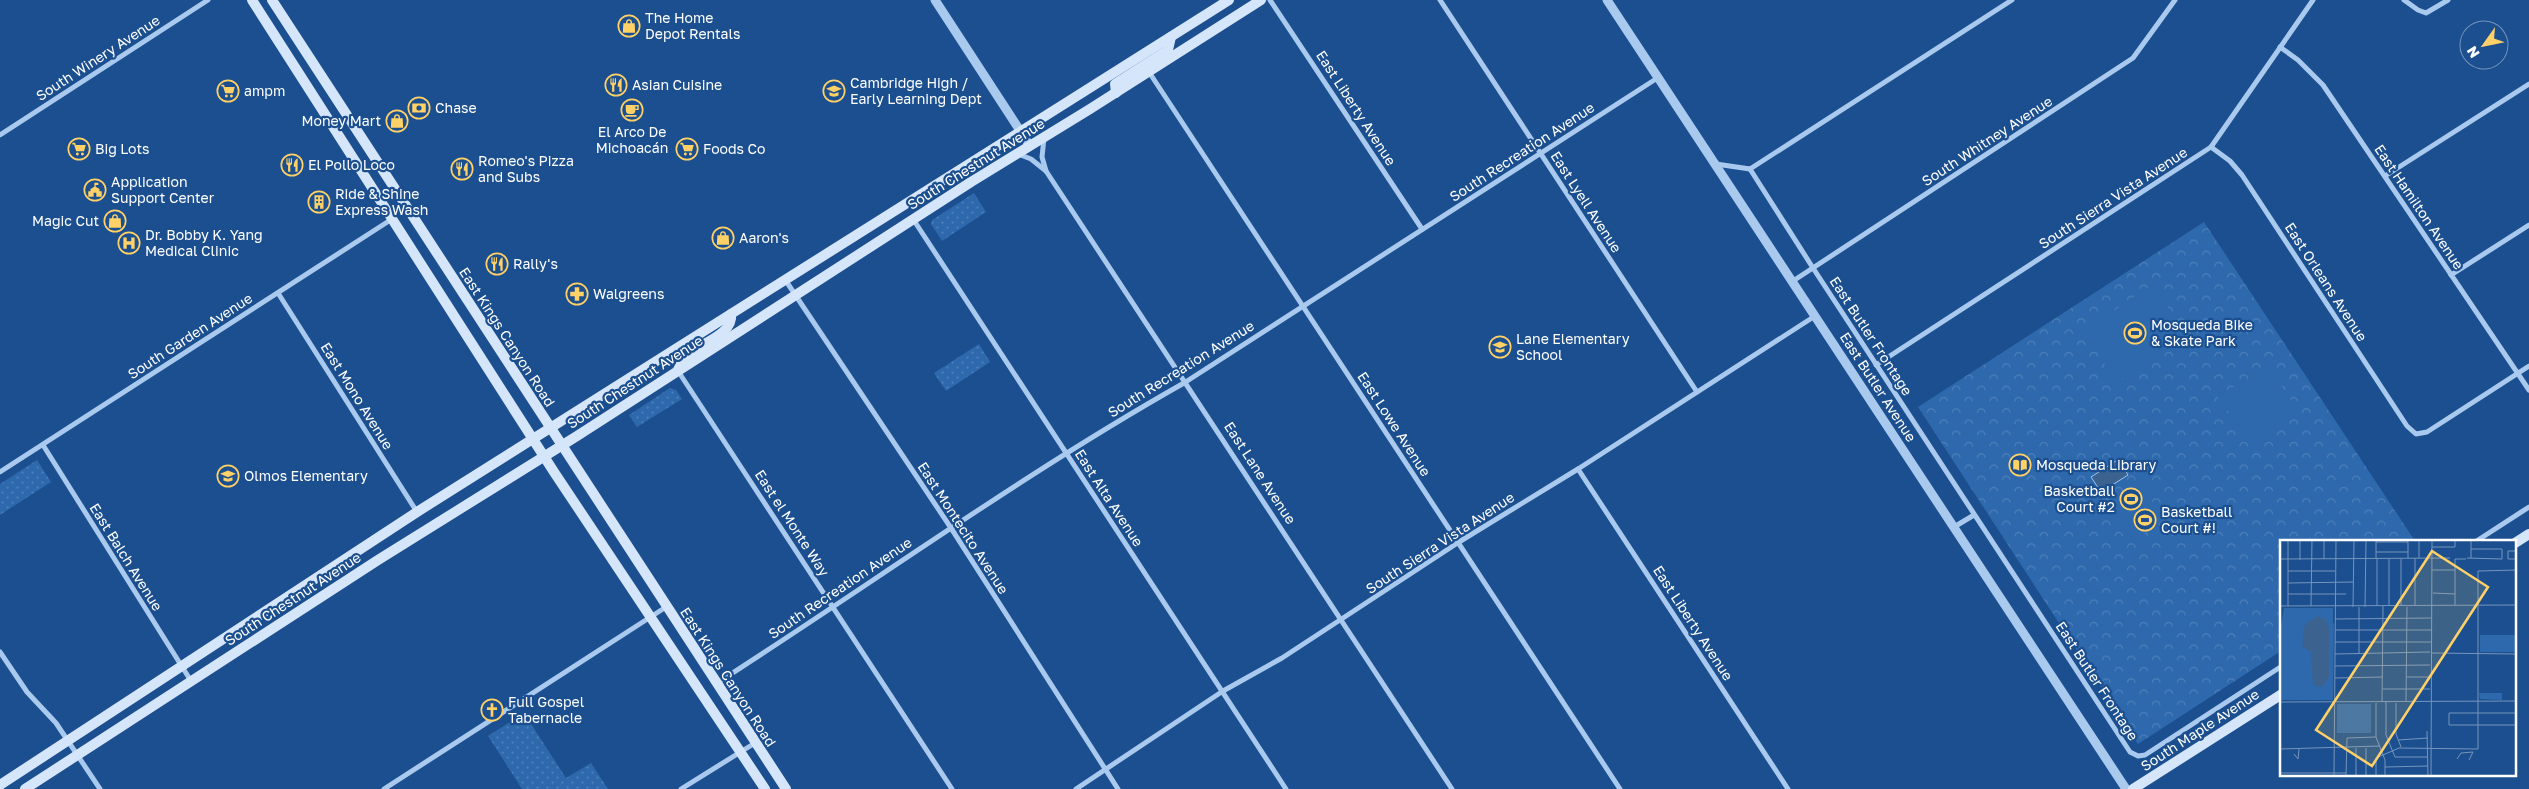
<svg xmlns="http://www.w3.org/2000/svg" width="2529" height="789" viewBox="0 0 2529 789" font-family="'Golos Text',sans-serif">
<style>
.grass{fill:url(#grass-dots)}
.park{fill:url(#park-crowns)}
.garden{fill:#2e69ad}
.water{fill:#3c6290;stroke:#9cc4f0}
.lines{fill:none;stroke-linecap:round;stroke-linejoin:round}
.minor{stroke:#a9c9ee;stroke-width:5}
.tertiary{stroke:#a9c9ee;stroke-width:9}
.secondary{stroke:#d6e6fa;stroke-width:10}
.labels{text-anchor:middle;stroke-width:4.5;stroke-linejoin:round;paint-order:stroke}
.poi-label{font-size:14px;fill:#fff;stroke:#1b4f8f;text-anchor:start}
.street-label{font-size:14px;fill:#fff;stroke:#1b4f8f}
.inset-road{fill:none;stroke:#7695bc;stroke-width:1}
.view{fill:#ffd166;fill-opacity:0.15;stroke:#ffd166;stroke-width:2.5}
.inset-edge{fill:none;stroke:#fff;stroke-width:2.5}
</style>
<defs>
<pattern id="grass-dots" width="8" height="8" patternUnits="userSpaceOnUse" patternTransform="scale(1.25)"><rect width="8" height="8" fill="#2e69ad"/><path d="M2 2h.1M6 6h.1" fill="none" stroke="#4d80b9" stroke-width="1.8" stroke-linecap="round"/></pattern>
<pattern id="park-crowns" width="20" height="18" patternUnits="userSpaceOnUse" patternTransform="scale(1.25)"><rect width="20" height="18" fill="#2e69ad"/><path d="M2 6a3 3 0 1 1 6 0M12 15a3 3 0 1 1 6 0" fill="none" stroke="#4d80b9"/></pattern>
</defs>
<rect width="100%" height="100%" fill="#1b4f8f"/>
<g class="grass">
<polygon points="974,193 986,212 942,241 931,224 932,220"/>
<polygon points="979,344 990,362 946,391 934,373"/>
<polygon points="670,388 676,390 682,399 637,427 629,415"/>
<polygon points="37,460 51,482 0,515 0,484"/>
<polygon points="524,713 566,778 591,763 608,789 522,789 488,736"/>
</g>
<polygon class="park" points="2204,222 2415,541 2282,542 2281,651 2138,744 1918,407"/>
<g class="garden">
<polygon points="2147,288 2153,288 2158,291 2185,336 2182,341 2118,381 2113,378 2085,331"/>
<polygon points="2270,368 2292,402 2288,423 2253,445 2217,396"/>
<polygon points="2141,478 2153,497 2120,519 2108,501"/>
<polygon points="2156,500 2168,518 2134,540 2122,522"/>
</g>
<polygon class="water" points="2119,459 2128,475 2101,492 2091,477"/>
<g class="lines">
<g class="minor">
<polyline points="1270,0 1422,229"/>
<polyline points="1440,0 1697,392"/>
<polyline points="2404,0 2418,10 2426,13 2448,0"/>
<polyline points="2280,47 2298,60 2323,85 2529,390"/>
<polyline points="1149,72 1620,789"/>
<polyline points="0,135 208,0"/>
<polyline points="1044,138 1042,157 1046,171"/>
<polyline points="2211,147 2230,161 2242,175 2407,426 2416,434 2427,432 2529,366"/>
<polyline points="1018,154 1031,159 1046,171 1452,789"/>
<polyline points="1716,164 1750,169"/>
<polyline points="1750,169 1813,268 2130,752 2138,756 2145,755 2282,666"/>
<polyline points="1750,169 2012,0"/>
<polyline points="2385,176 2529,84"/>
<polyline points="913,219 1286,789"/>
<polyline points="2451,275 2529,225"/>
<polyline points="786,281 951,528 1118,789"/>
<polyline points="1793,281 2133,58 2175,0"/>
<polyline points="278,293 417,512"/>
<polyline points="1876,365 2211,147 2313,0"/>
<polyline points="678,371 952,789"/>
<polyline points="43,445 191,681"/>
<polyline points="1578,469 1788,789"/>
<polyline points="0,472 392,219"/>
<polyline points="1954,527 1974,515"/>
<polyline points="2475,542 2529,507"/>
<polyline points="0,652 27,692 56,723 100,789"/>
<path d="M717,683C873,583 1023,474 1184,383L1659,77"/>
<polyline points="384,789 666,607"/>
<polyline points="681,789 755,743"/>
<polyline points="1076,789 1223,691 1282,658 1459,542 1578,469 1815,316"/>
</g>
<g class="tertiary">
<polyline points="935,0 1030,146"/>
<polyline points="1607,0 2126,789"/>
</g>
<g class="secondary">
<polyline points="252,0 554,472 765,789"/>
<polyline points="272,0 786,789"/>
<polyline points="1116,93 1115,84 1168,50 1171,37"/>
<path d="M678,370C680,366 683,359 686,356C698,344 734,335 731,314"/>
<polyline points="2515,543 2529,534"/>
<polyline points="0,785 417,512 1229,0"/>
<polyline points="25,789 378,560 577,436 971,182 1090,109 1261,0"/>
<polyline points="2133,789 2282,694"/>
</g>
</g>
<defs>
<g id="shop-ring" transform="scale(1.125)"><circle r="9.5" fill="#1b4f8f" stroke="#ffd166" stroke-width="1.5"/><path d="M-5-2.5h2.3a2.7 3.5 0 0 1 5.4 0H5L5.5 6h-11ZM-1.5-2.5h3a1.5 2.3 0 0 0-3 0Z" fill="#ffd166"/></g>
<g id="restaurant-ring" transform="scale(1.125)"><circle r="9.5" fill="#1b4f8f" stroke="#ffd166" stroke-width="1.5"/><path d="M-5-6h1v4h1v-4h1v4h1v-4h1v5L-1.5 .5V6h-2V.5L-5-1ZM5-6V6H3V1.5H1.5Q1.5-4 5-6Z" fill="#ffd166"/></g>
<g id="supermarket-ring" transform="scale(1.125)"><circle r="9.5" fill="#1b4f8f" stroke="#ffd166" stroke-width="1.5"/><path d="M-6-5.5h2.5l.6 2H6L4.5 2H-2.5L-4.4-4H-6ZM-1.5 3.2a1.3 1.3 0 1 0 .1 0ZM3 3.2a1.3 1.3 0 1 0 .1 0Z" fill="#ffd166"/></g>
<g id="school-ring" transform="scale(1.125)"><circle r="9.5" fill="#1b4f8f" stroke="#ffd166" stroke-width="1.5"/><path d="M0-5L7-2L0 1L-7-2ZM-4 1L0 2.5L4 1V4Q0 6-4 4Z" fill="#ffd166"/></g>
<g id="bank-ring" transform="scale(1.125)"><circle r="9.5" fill="#1b4f8f" stroke="#ffd166" stroke-width="1.5"/><path d="M-6-4H6V4H-6ZM0-2.3a2.3 2.3 0 1 0 0 4.6a2.3 2.3 0 1 0 0-4.6Z" fill="#ffd166"/></g>
<g id="cafe-ring" transform="scale(1.125)"><circle r="9.5" fill="#1b4f8f" stroke="#ffd166" stroke-width="1.5"/><path d="M-5.5-4.5H6V0H3Q3 3.5 0 3.5H-2.5Q-5.5 3.5-5.5 0ZM3-3.2v2h1.7v-2ZM-6 4.5H4V6H-6Z" fill="#ffd166"/></g>
<g id="civic-ring" transform="scale(1.125)"><circle r="9.5" fill="#1b4f8f" stroke="#ffd166" stroke-width="1.5"/><path d="M-.6-6.5H3V-4.5H.6V-3L4-1V1h2V6H-6V1h2V-1L-.6-3ZM-1.2 2.5V6h2.4V2.5Z" fill="#ffd166"/></g>
<g id="building-ring" transform="scale(1.125)"><circle r="9.5" fill="#1b4f8f" stroke="#ffd166" stroke-width="1.5"/><path d="M-4-6H4V6H1V3H-1V6H-4ZM-2.5-4.3h1.7v1.8h-1.7ZM.8-4.3h1.7v1.8H.8ZM-2.5-1h1.7V.8h-1.7ZM.8-1h1.7V.8H.8Z" fill="#ffd166"/></g>
<g id="hospital-ring" transform="scale(1.125)"><circle r="9.5" fill="#1b4f8f" stroke="#ffd166" stroke-width="1.5"/><path d="M-5-5h3v3.5h4V-5h3V5h-3V1.5h-4V5h-3Z" fill="#ffd166"/></g>
<g id="pharmacy-ring" transform="scale(1.125)"><circle r="9.5" fill="#1b4f8f" stroke="#ffd166" stroke-width="1.5"/><path d="M-2-6h4v4h4v4h-4v4h-4v-4h-4v-4h4Z" fill="#ffd166"/></g>
<g id="stadium-ring" transform="scale(1.125)"><circle r="9.5" fill="#1b4f8f" stroke="#ffd166" stroke-width="1.5"/><path d="M0-5a6.5 5 0 1 0 0 10a6.5 5 0 1 0 0-10ZM-3.5-1.8h7v3.6h-7Z" fill="#ffd166"/></g>
<g id="library-ring" transform="scale(1.125)"><circle r="9.5" fill="#1b4f8f" stroke="#ffd166" stroke-width="1.5"/><path d="M-6-4Q-3-5.5-.7-3.5V5Q-3 3-6 4ZM6-4Q3-5.5 .7-3.5V5Q3 3 6 4Z" fill="#ffd166"/></g>
<g id="church-ring" transform="scale(1.125)"><circle r="9.5" fill="#1b4f8f" stroke="#ffd166" stroke-width="1.5"/><path d="M-1.2-6h2.4v3.5h3.3v2.4h-3.3V6h-2.4V-.1h-3.3v-2.4h3.3Z" fill="#ffd166"/></g>
</defs>
<g fill-rule="evenodd">
<use href="#shop-ring" x="629" y="26"/>
<use href="#restaurant-ring" x="616" y="85"/>
<use href="#supermarket-ring" x="228" y="91"/>
<use href="#school-ring" x="834" y="91"/>
<use href="#bank-ring" x="419" y="108"/>
<use href="#cafe-ring" x="632" y="110"/>
<use href="#shop-ring" x="397" y="121"/>
<use href="#supermarket-ring" x="79" y="149"/>
<use href="#supermarket-ring" x="687" y="149"/>
<use href="#restaurant-ring" x="292" y="165"/>
<use href="#restaurant-ring" x="462" y="169"/>
<use href="#civic-ring" x="95" y="190"/>
<use href="#building-ring" x="319" y="202"/>
<use href="#shop-ring" x="115" y="221"/>
<use href="#shop-ring" x="723" y="238"/>
<use href="#hospital-ring" x="129" y="243"/>
<use href="#restaurant-ring" x="497" y="264"/>
<use href="#pharmacy-ring" x="577" y="294"/>
<use href="#stadium-ring" x="2135" y="333"/>
<use href="#school-ring" x="1500" y="347"/>
<use href="#library-ring" x="2020" y="465"/>
<use href="#school-ring" x="228" y="476"/>
<use href="#stadium-ring" x="2131" y="499"/>
<use href="#stadium-ring" x="2145" y="520"/>
<use href="#church-ring" x="492" y="710"/>
</g>
<g class="labels">
<g class="poi-label">
<text x="645" y="23">The Home<tspan x="645" dy="16">Depot Rentals</tspan></text>
<text x="850" y="88">Cambridge High /<tspan x="850" dy="16">Early Learning Dept</tspan></text>
<text x="632" y="90">Asian Cuisine</text>
<text x="244" y="96">ampm</text>
<text x="435" y="113">Chase</text>
<text x="381" y="126" text-anchor="end">Money Mart</text>
<text x="632" y="137" text-anchor="middle">El Arco De<tspan x="632" dy="16">Michoacán</tspan></text>
<text x="95" y="154">Big Lots</text>
<text x="703" y="154">Foods Co</text>
<text x="478" y="166">Romeo's Pizza<tspan x="478" dy="16">and Subs</tspan></text>
<text x="308" y="170">El Pollo Loco</text>
<text x="111" y="187">Application<tspan x="111" dy="16">Support Center</tspan></text>
<text x="335" y="199">Ride &amp; Shine<tspan x="335" dy="16">Express Wash</tspan></text>
<text x="99" y="226" text-anchor="end">Magic Cut</text>
<text x="145" y="240">Dr. Bobby K. Yang<tspan x="145" dy="16">Medical Clinic</tspan></text>
<text x="739" y="243">Aaron's</text>
<text x="513" y="269">Rally's</text>
<text x="593" y="299">Walgreens</text>
<text x="2151" y="330">Mosqueda Bike<tspan x="2151" dy="16">&amp; Skate Park</tspan></text>
<text x="1516" y="344">Lane Elementary<tspan x="1516" dy="16">School</tspan></text>
<text x="2036" y="470">Mosqueda Library</text>
<text x="244" y="481">Olmos Elementary</text>
<text x="2115" y="496" text-anchor="end">Basketball<tspan x="2115" dy="16">Court #2</tspan></text>
<text x="2161" y="517">Basketball<tspan x="2161" dy="16">Court #!</tspan></text>
<text x="508" y="707">Full Gospel<tspan x="508" dy="16">Tabernacle</tspan></text>
</g>
<g class="street-label">
<text transform="translate(98 58) rotate(-33)" y="5">South Winery Avenue</text>
<text transform="translate(1356 108) rotate(57)" y="5">East Liberty Avenue</text>
<text transform="translate(1987 141) rotate(-33)" y="5">South Whitney Avenue</text>
<text transform="translate(1522 152) rotate(-33)" y="5">South Recreation Avenue</text>
<text transform="translate(976 164) rotate(-32)" y="5">South Chestnut Avenue</text>
<text transform="translate(2113 198) rotate(-33)" y="5">South Sierra Vista Avenue</text>
<text transform="translate(1586 202) rotate(57)" y="5">East Lyell Avenue</text>
<text transform="translate(2419 207) rotate(56)" y="5">East Hamilton Avenue</text>
<text transform="translate(2326 282) rotate(57)" y="5">East Orleans Avenue</text>
<text transform="translate(190 336) rotate(-33)" y="5">South Garden Avenue</text>
<text transform="translate(1871 336) rotate(57)" y="5">East Butler Frontage</text>
<text transform="translate(507 337) rotate(57)" y="5">East Kings Canyon Road</text>
<text transform="translate(1181 369) rotate(-32)" y="5">South Recreation Avenue</text>
<text transform="translate(635 382) rotate(-33)" y="5">South Chestnut Avenue</text>
<text transform="translate(1878 387) rotate(57)" y="5">East Butler Avenue</text>
<text transform="translate(357 396) rotate(58)" y="5">East Mono Avenue</text>
<text transform="translate(1394 424) rotate(57)" y="5">East Lowe Avenue</text>
<text transform="translate(1260 473) rotate(57)" y="5">East Lane Avenue</text>
<text transform="translate(1109 498) rotate(57)" y="5">East Alta Avenue</text>
<text transform="translate(792 523) rotate(57)" y="5">East el Monte Way</text>
<text transform="translate(963 528) rotate(57)" y="5">East Montecito Avenue</text>
<text transform="translate(1440 543) rotate(-33)" y="5">South Sierra Vista Avenue</text>
<text transform="translate(126 557) rotate(58)" y="5">East Balch Avenue</text>
<text transform="translate(840 588) rotate(-34)" y="5">South Recreation Avenue</text>
<text transform="translate(293 599) rotate(-33)" y="5">South Chestnut Avenue</text>
<text transform="translate(1693 623) rotate(57)" y="5">East Liberty Avenue</text>
<text transform="translate(728 677) rotate(57)" y="5">East Kings Canyon Road</text>
<text transform="translate(2097 681) rotate(57)" y="5">East Butler Frontage</text>
<text transform="translate(2200 730) rotate(-33)" y="5">South Maple Avenue</text>
</g>
</g>
<g transform="translate(2280 540)">
<rect width="236" height="236" fill="#1b4f8f"/>
<path d="M199,153H222V160L200,159Z" fill="#2e69ad"/>
<path d="M4,68H53V160H0V91ZM200,95H236V112H200ZM57,164H91V193H57Z" fill="#2e69ad"/>
<path d="M20,69L27,72L45,73L54,84L53,160H28L29,152L22,147L19,135H12L13,115H19Z" fill="#2e69ad"/>
<path d="M38,76L46,80L49,87V137L43,146L38,147L33,144L31,112L22,106L25,84Z" fill="#3c6290"/>
<path class="inset-road" d="M96,2H128M152,7H175V0M237,11H228V19H237M96,12H128M96,18V1M128,18V1M139,18V0M187,18L222,19V9H191M191,18V0M0,19L170,18M44,19V0M20,20V0M152,30H175M8,31H55M8,43L73,42M153,53L175,54M8,54H66M97,65V18M109,65V19M135,65V18M175,65V19H186M0,66L237,65M8,66V0M31,66L32,0M121,66V19M73,67L74,0M85,67L86,0M55,79L151,78M55,90H152M55,102H151M151,113L237,114M55,114L150,112M79,114V67M55,126L150,125M127,137H151M55,138L103,137M103,149H150M102,161L103,66M106,161V195L115,217H148M126,161L127,67M0,162L237,161M96,163V197L105,220V236M116,163V194L121,207M237,173H169V185H237M147,191L148,236M118,200L148,198M0,209L100,206M14,214L18,219L19,209M177,219L181,213L193,212L189,220M105,227L148,226M0,233H66M54,236L56,0M66,236L67,198L96,197M76,236V208M86,236V208M96,236V218L119,208L198,209V31L237,30M115,236H138M151,236L152,0"/>
<path class="view" d="M152,11L208,47L92,226L36,190Z"/>
<rect width="236" height="236" class="inset-edge"/>
</g>
<g transform="translate(2484 45) rotate(237)"><circle r="24" fill="#1b4f8f" stroke="#7695bc"/>
<path d="M0-4L9 19L0 12L-9 19Z" fill="#ffd166"/>
<text y="-8" font-size="14" font-weight="bold" text-anchor="middle" fill="#ffffff">N</text>
</g>
</svg>
